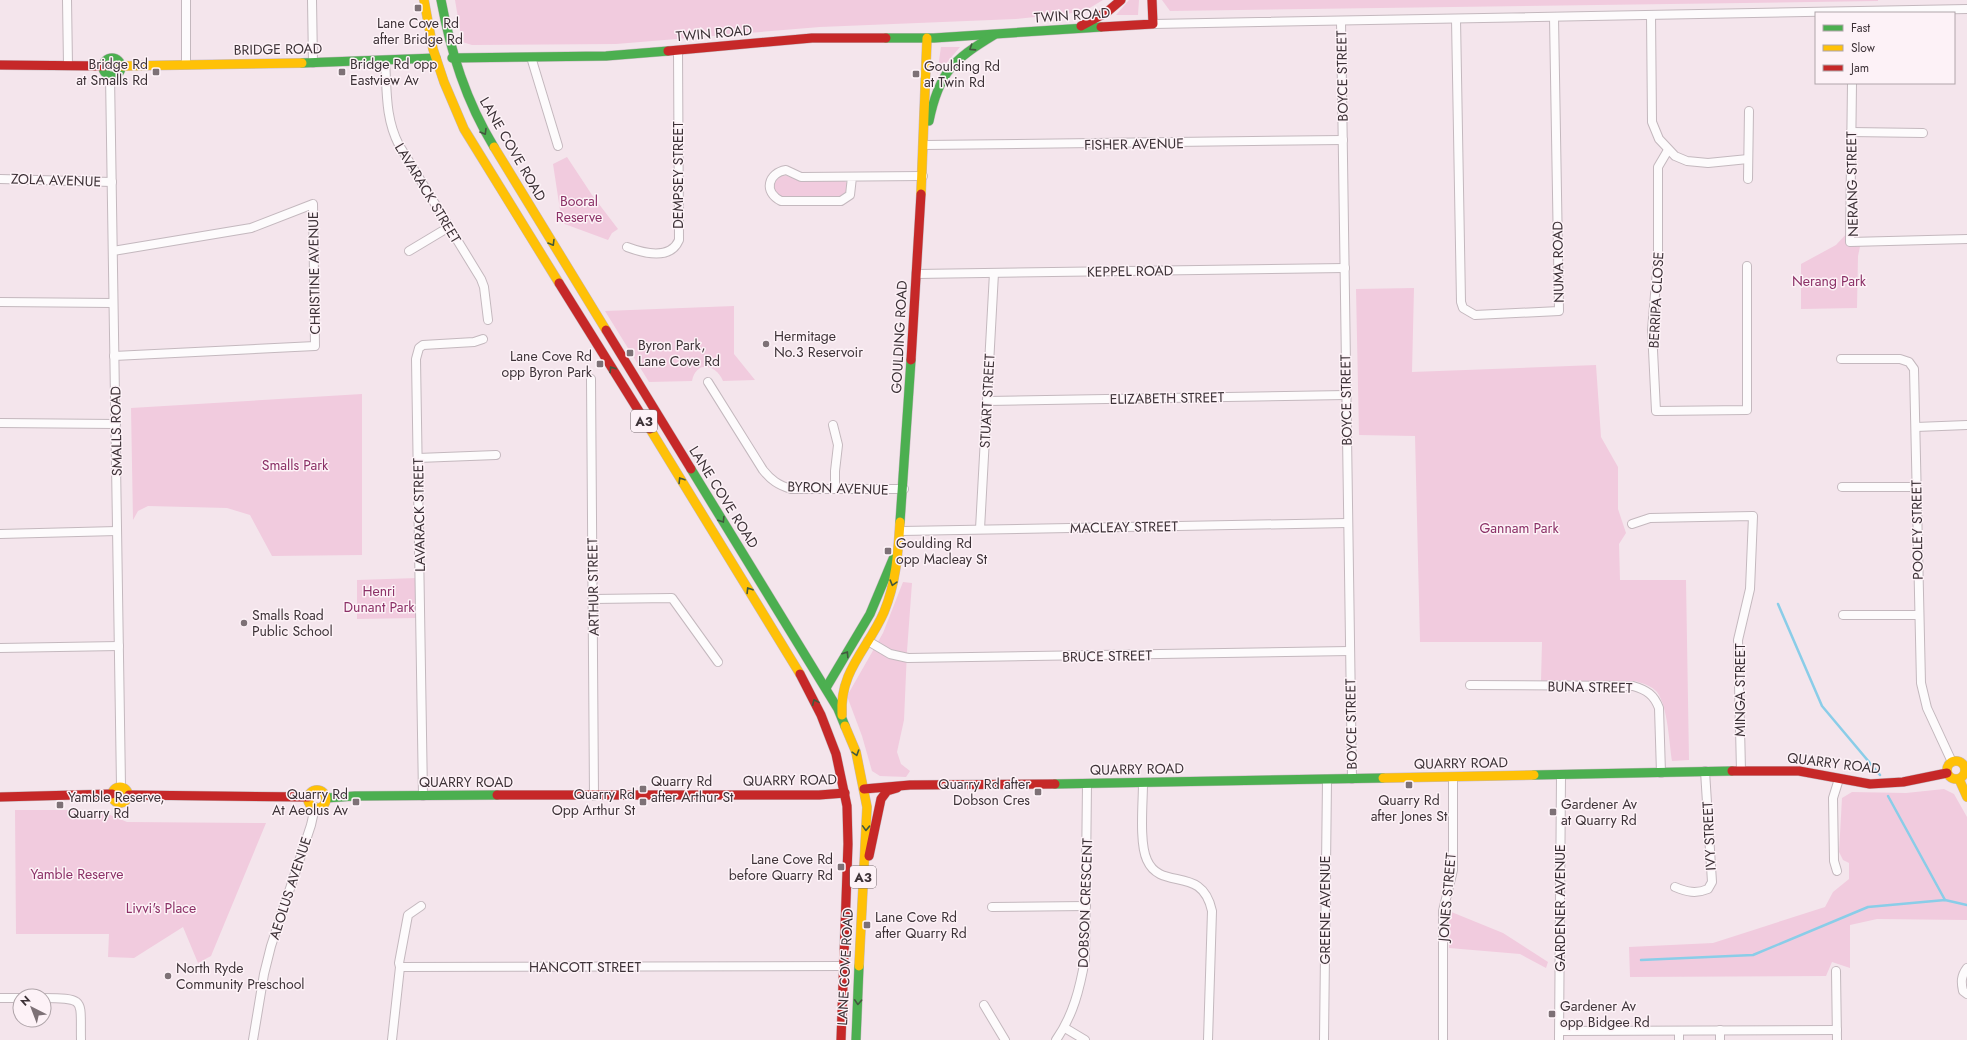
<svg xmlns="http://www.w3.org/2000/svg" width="1967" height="1040" viewBox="0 0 1967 1040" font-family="Jost,sans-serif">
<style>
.green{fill:#f1cbde}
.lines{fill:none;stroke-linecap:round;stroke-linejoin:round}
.stream{stroke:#8acde8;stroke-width:2.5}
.street-casing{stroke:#c4b8be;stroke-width:10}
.fast-casing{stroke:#c4b8be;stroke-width:10}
.slow-casing{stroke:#c4b8be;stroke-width:10}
.jam-casing{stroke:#c4b8be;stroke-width:10}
.street{stroke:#fdfbfc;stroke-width:8}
.fast{stroke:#4caf50;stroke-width:9}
.slow{stroke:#ffc107;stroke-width:9}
.jam{stroke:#c62828;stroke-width:9}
.oneway{stroke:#42583e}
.poi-dot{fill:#7d7176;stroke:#fdf2f7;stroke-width:1.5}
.labels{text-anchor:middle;stroke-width:3;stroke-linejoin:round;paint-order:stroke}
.shield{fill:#fdf2f7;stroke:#776c71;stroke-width:1}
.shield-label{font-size:13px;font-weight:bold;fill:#3d3237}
.street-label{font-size:14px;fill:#3d3237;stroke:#fdf2f7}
.poi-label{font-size:14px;fill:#3d3237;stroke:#fdf2f7;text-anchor:start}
.park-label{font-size:14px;fill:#8b3066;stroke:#fdf2f7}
</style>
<rect width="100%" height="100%" fill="#f4e5ec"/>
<g class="green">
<polygon points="455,0 1103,0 1083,12 1016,19 820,27 616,44 472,45 462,42"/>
<polygon points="1129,0 1139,0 1138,15 1116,15"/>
<polygon points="1162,0 1878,0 1878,1 1170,11"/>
<polygon points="941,47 960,47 937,74"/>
<polygon points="567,157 592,195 618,229 612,233 608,240 562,223 553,164"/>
<path d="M781,175L793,177L799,181L843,180L847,183C848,191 847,195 839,197L781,198L774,191V182Z"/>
<polygon points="1850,230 1850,242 1861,242 1858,256 1857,308 1801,309 1801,264 1836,245"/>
<path d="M1414,288L1412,372L1596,365L1601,437L1618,467V509L1626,533L1619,544L1620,580H1686L1689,760L1672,761C1669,742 1668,707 1657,692C1652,686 1642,683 1635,681H1541L1542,642H1420L1415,436L1359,435L1356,289Z"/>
<path d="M734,306V354L755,380L723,381C716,364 696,360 692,381L649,382L605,311Z"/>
<polygon points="362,394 362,555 272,556 250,515 227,508 148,506 138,511 133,520 131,408"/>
<polygon points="417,578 416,618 357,619 357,580"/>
<polygon points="903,582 912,583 907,651 904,720 897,752 901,764 910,771 906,777 880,776 872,771 862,736 847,696 883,633"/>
<polygon points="1944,789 1954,794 1967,817 1967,920 1877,919 1850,925 1850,968 1832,962 1826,976 1630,977 1629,947 1713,943 1825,907 1833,892 1849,879 1849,863 1843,860 1839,852 1842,798 1852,792 1906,793"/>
<polygon points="15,810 72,810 89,815 108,814 127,822 266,823 211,956 198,963 183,927 134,958 108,957 109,934 16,934"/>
<polygon points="1449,911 1503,933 1548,962 1546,968 1520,954 1449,948"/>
</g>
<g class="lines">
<g class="stream">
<polyline points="1778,604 1822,706 1880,775"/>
<polyline points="1888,796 1945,900"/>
<polyline points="1641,960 1753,955 1868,907 1945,900 1967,905"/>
</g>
<g class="street-casing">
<g id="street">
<polyline points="67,0 68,65"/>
<polyline points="312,0 313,63"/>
<polyline points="1651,15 1652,122 1659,139 1675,156 1687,161 1708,163 1748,159"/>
<polyline points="1456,19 1461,302 1463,308 1475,315 1559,311 1554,17"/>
<polyline points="1341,21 1352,779"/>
<polyline points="1153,24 1967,9"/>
<polyline points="531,57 558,146"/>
<path d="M385,60C387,90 385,118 399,145L481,279L484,287L488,320"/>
<polyline points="186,64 186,0"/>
<polyline points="110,75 121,786"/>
<polyline points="1852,83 1850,242 1967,239"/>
<polyline points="1851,132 1923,133"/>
<polyline points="924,145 1343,140"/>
<polyline points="1668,150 1658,167 1658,259 1652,330 1656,411 1747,410 1747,266"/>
<path d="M852,177L850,195L841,201H781C763,192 768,173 786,170L801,177L923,176"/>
<polyline points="0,179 112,182"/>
<polyline points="1748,179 1749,111"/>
<path d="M627,247C643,253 670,261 679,240L678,51"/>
<polyline points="113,251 251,228 313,204 315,346 114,356"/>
<polyline points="409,251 449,227"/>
<polyline points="916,274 1345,268"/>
<polyline points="0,302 113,303"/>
<polyline points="1841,359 1900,359 1909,362 1914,369 1921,683 1927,708 1952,762"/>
<polyline points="591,379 594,796"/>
<path d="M708,382L763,470C771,480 778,485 791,489H904"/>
<polyline points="987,401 1346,395"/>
<polyline points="0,423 116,424"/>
<polyline points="833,425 838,445 835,471 835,489"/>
<polyline points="1916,427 1967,425"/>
<polyline points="418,458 496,455"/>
<polyline points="1842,487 1916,487"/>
<polyline points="1632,524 1650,518 1753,516 1750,589 1738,640 1741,771"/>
<polyline points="980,529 994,273"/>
<polyline points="901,531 1347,523"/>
<polyline points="0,534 117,531"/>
<polyline points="593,599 672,598 718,662"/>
<polyline points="1843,615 1919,615"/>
<polyline points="868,641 890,654 908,658 1350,651"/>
<polyline points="0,648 119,646"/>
<path d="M1470,685L1633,686C1647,690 1654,695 1659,708L1661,773"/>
<polyline points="1965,769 1967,768"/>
<path d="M1143,783C1143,803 1139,843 1147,860C1161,892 1202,864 1212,911L1208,1040"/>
<polyline points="423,796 416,359 419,348 423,345 474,342 483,339"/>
<polyline points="1837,871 1834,861 1833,798 1839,779"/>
<path d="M1675,887C1687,892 1696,894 1708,889L1712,882L1705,771"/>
<polyline points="992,907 1086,906"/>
<polyline points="400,967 843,966"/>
<path d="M1967,968C1961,976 1961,982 1963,991L1967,994"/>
<polyline points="1836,971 1837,1040"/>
<polyline points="0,998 20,998"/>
<path d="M44,998C87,998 80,1000 81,1040"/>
<polyline points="984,1005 1005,1040"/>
<polyline points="1065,1028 1085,1040"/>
<polyline points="1720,1030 1720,1040"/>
<polyline points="1560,1031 1837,1030"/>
<polyline points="253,1040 264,974 271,946 311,825 315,807"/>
<polyline points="392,1040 400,967 399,963 408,915 421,906"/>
<path d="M1056,1040C1073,1016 1080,988 1085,959L1087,784"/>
<polyline points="1324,1040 1327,780"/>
<polyline points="1443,1040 1443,911 1453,870 1453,778"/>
<polyline points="1559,1040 1561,776"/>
<polyline points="1679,1040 1679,1031"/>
</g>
</g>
<g class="fast-casing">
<g id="fast">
<path d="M441,0C451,53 466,101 494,147"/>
<polyline points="886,38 934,38 1101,27"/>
<polyline points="452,58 606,56 668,51"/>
<circle cx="112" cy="67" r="9"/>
<polyline points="302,63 436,58"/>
<path d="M929,121C939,72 953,60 994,35"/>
<polyline points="691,469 838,709 845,726"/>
<polyline points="900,522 911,360"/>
<polyline points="826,688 870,614 893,559"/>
<polyline points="1534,775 1732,771"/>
<polyline points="1055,784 1383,778"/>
<polyline points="326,798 355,796 497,795"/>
<polyline points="856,1040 859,966"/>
</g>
</g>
<g class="slow-casing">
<g id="slow">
<polyline points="424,0 433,49 444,82 464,129 559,283"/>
<polyline points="121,66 302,63"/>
<polyline points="494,147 606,330"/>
<polyline points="921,194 927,38"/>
<polyline points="650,429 800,674"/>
<path d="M842,715C839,671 868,649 884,612C896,583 898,554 900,522"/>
<polyline points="845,726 856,752 867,807 859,966"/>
<circle cx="1956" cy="770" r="9"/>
<polyline points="1383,778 1534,775"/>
<polyline points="1959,779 1967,797"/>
<circle cx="120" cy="795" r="8"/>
<circle cx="317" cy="799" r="9"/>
</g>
</g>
<g class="jam-casing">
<g id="jam">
<polyline points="1081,26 1107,12 1121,0"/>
<polyline points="1101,27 1153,24 1152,0"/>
<polyline points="668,51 812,38 886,38"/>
<polyline points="0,65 104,66"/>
<polyline points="559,283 650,429"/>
<polyline points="606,330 691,469"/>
<polyline points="911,360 921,194"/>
<polyline points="800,674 821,715 836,754 847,806 848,844 841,1040"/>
<polyline points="1732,771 1799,771 1870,784 1903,782 1947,773"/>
<polyline points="864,789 910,785 1055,784"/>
<polyline points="129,795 308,797"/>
<polyline points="497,795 819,795 845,793"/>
<polyline points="0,797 112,794"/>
<polyline points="869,856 881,799 887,791 897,788"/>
</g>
</g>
<use href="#street" class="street"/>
<use href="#fast" class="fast"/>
<use href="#slow" class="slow"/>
<use href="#jam" class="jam"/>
</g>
<defs><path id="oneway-chevron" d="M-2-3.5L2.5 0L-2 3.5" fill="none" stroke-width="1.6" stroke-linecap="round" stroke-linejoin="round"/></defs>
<g class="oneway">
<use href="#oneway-chevron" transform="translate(972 48) rotate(147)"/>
<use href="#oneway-chevron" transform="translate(484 132) rotate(59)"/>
<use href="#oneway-chevron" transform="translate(552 243) rotate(59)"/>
<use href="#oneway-chevron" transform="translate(612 369) rotate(-122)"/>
<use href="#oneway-chevron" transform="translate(681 480) rotate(-122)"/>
<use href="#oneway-chevron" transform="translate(722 520) rotate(58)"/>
<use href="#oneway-chevron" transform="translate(893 583) rotate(106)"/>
<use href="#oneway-chevron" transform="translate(749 590) rotate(-122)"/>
<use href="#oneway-chevron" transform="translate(846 654) rotate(-57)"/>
<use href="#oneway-chevron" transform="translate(815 702) rotate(-114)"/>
<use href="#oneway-chevron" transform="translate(856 753) rotate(73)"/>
<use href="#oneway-chevron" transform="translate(866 828) rotate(92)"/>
<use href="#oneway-chevron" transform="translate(858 1002) rotate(93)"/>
</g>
<g class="poi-dot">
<rect x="414" y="4" width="8" height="8" rx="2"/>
<rect x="152" y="68" width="8" height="8" rx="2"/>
<rect x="338" y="68" width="8" height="8" rx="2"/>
<rect x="912" y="70" width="8" height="8" rx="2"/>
<circle cx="766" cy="344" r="4"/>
<rect x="626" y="349" width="8" height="8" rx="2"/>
<rect x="596" y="360" width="8" height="8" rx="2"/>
<rect x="884" y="547" width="8" height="8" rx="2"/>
<circle cx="244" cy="623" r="4"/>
<rect x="1405" y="781" width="8" height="8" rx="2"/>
<rect x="639" y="785" width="8" height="8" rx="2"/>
<rect x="1034" y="788" width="8" height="8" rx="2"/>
<rect x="352" y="798" width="8" height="8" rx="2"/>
<rect x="639" y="798" width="8" height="8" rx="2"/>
<rect x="56" y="801" width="8" height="8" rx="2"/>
<rect x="1549" y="808" width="8" height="8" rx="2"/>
<rect x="837" y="863" width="8" height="8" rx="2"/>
<rect x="863" y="921" width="8" height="8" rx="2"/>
<circle cx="168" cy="976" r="4"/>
<rect x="1548" y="1010" width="8" height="8" rx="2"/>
</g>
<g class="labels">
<g class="shield">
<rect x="631" y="410" width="26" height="22" rx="3"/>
<rect x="850" y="866" width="26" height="22" rx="3"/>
</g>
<g class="shield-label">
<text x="644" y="426">A3</text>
<text x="863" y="882">A3</text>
</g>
<g class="street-label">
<text transform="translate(1072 15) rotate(-4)" y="5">TWIN ROAD</text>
<text transform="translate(714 33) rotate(-5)" y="5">TWIN ROAD</text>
<text transform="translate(278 49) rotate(-1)" y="5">BRIDGE ROAD</text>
<text transform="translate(1342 76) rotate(-91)" y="5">BOYCE STREET</text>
<text transform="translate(1134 144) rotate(-1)" y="5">FISHER AVENUE</text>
<text transform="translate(513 149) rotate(60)" y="5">LANE COVE ROAD</text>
<text transform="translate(678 175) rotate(-90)" y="5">DEMPSEY STREET</text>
<text transform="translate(56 180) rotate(2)" y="5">ZOLA AVENUE</text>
<text transform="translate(1852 184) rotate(-91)" y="5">NERANG STREET</text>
<text transform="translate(428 193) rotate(59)" y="5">LAVARACK STREET</text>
<text transform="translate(1558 262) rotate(-91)" y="5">NUMA ROAD</text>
<text transform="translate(1130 271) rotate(-1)" y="5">KEPPEL ROAD</text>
<text transform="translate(314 273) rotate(-91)" y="5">CHRISTINE AVENUE</text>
<text transform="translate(1656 300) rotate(-87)" y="5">BERRIPA CLOSE</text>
<text transform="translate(899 337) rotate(-87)" y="5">GOULDING ROAD</text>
<text transform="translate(1167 398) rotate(-1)" y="5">ELIZABETH STREET</text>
<text transform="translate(1346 400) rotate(-91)" y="5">BOYCE STREET</text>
<text transform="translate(987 401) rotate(-87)" y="5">STUART STREET</text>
<text transform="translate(116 431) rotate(-91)" y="5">SMALLS ROAD</text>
<text transform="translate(838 488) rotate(2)" y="5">BYRON AVENUE</text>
<text transform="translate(724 497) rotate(58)" y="5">LANE COVE ROAD</text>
<text transform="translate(419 515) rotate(-91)" y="5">LAVARACK STREET</text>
<text transform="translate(1124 527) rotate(-1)" y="5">MACLEAY STREET</text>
<text transform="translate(1917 530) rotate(-91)" y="5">POOLEY STREET</text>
<text transform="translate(593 587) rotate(-91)" y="5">ARTHUR STREET</text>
<text transform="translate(1107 656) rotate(-1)" y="5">BRUCE STREET</text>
<text transform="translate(1590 687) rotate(1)" y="5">BUNA STREET</text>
<text transform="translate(1740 690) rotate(-90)" y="5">MINGA STREET</text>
<text transform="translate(1351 724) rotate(-91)" y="5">BOYCE STREET</text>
<text transform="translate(1461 763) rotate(-1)" y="5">QUARRY ROAD</text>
<text transform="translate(1834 763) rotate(7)" y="5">QUARRY ROAD</text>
<text transform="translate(1137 769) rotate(-1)" y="5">QUARRY ROAD</text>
<text transform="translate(790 780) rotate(-1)" y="5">QUARRY ROAD</text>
<text x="466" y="787">QUARRY ROAD</text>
<text transform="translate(1709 836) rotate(-93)" y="5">IVY STREET</text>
<text transform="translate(290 888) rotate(-72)" y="5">AEOLUS AVENUE</text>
<text transform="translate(1447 897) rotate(-85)" y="5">JONES STREET</text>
<text transform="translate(1085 903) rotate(-88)" y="5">DOBSON CRESCENT</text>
<text transform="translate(1560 908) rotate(-90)" y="5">GARDENER AVENUE</text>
<text transform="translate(1325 910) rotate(-90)" y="5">GREENE AVENUE</text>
<text x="585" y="972">HANCOTT STREET</text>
<text transform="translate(845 967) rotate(-87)" y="5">LANE COVE ROAD</text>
</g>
<g class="poi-label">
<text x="418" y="28" text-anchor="middle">Lane Cove Rd<tspan x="418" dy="16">after Bridge Rd</tspan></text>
<text x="148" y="69" text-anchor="end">Bridge Rd<tspan x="148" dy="16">at Smalls Rd</tspan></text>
<text x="350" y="69">Bridge Rd opp<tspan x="350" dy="16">Eastview Av</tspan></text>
<text x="924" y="71">Goulding Rd<tspan x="924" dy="16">at Twin Rd</tspan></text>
<text x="774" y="341">Hermitage<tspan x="774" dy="16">No.3 Reservoir</tspan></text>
<text x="638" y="350">Byron Park,<tspan x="638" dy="16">Lane Cove Rd</tspan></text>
<text x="592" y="361" text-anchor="end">Lane Cove Rd<tspan x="592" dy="16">opp Byron Park</tspan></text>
<text x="896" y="548">Goulding Rd<tspan x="896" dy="16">opp Macleay St</tspan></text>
<text x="252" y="620">Smalls Road<tspan x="252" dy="16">Public School</tspan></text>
<text x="651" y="786">Quarry Rd<tspan x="651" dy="16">after Arthur St</tspan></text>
<text x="1030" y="789" text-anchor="end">Quarry Rd after<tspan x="1030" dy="16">Dobson Cres</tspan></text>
<text x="348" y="799" text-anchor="end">Quarry Rd<tspan x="348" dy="16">At Aeolus Av</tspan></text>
<text x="635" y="799" text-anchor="end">Quarry Rd<tspan x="635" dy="16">Opp Arthur St</tspan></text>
<text x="68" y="802">Yamble Reserve,<tspan x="68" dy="16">Quarry Rd</tspan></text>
<text x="1409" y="805" text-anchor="middle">Quarry Rd<tspan x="1409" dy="16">after Jones St</tspan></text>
<text x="1561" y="809">Gardener Av<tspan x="1561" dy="16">at Quarry Rd</tspan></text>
<text x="833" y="864" text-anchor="end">Lane Cove Rd<tspan x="833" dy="16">before Quarry Rd</tspan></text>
<text x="875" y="922">Lane Cove Rd<tspan x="875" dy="16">after Quarry Rd</tspan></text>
<text x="176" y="973">North Ryde<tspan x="176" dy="16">Community Preschool</tspan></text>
<text x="1560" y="1011">Gardener Av<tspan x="1560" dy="16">opp Bidgee Rd</tspan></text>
</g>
<g class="park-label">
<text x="579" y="206">Booral<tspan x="579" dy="16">Reserve</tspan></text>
<text x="1829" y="286">Nerang Park</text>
<text x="295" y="470">Smalls Park</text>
<text x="1519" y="533">Gannam Park</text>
<text x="379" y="596">Henri<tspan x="379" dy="16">Dunant Park</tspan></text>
<text x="77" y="879">Yamble Reserve</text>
<text x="161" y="913">Livvi's Place</text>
</g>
</g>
<rect x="1815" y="12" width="140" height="72" fill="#fdf2f7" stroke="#b0a5aa"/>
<rect x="1823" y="25" width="20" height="6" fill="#4caf50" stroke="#b0a5aa"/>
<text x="1851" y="32" font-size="12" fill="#3d3237">Fast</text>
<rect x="1823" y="45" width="20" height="6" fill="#ffc107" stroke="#b0a5aa"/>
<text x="1851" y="52" font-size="12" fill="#3d3237">Slow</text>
<rect x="1823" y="65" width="20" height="6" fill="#c62828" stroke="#b0a5aa"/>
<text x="1851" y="72" font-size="12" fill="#3d3237">Jam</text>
<g transform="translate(32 1008) rotate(318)"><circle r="19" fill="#fdf2f7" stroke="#b0a5aa"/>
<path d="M0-3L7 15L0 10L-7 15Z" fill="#7d7176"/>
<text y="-6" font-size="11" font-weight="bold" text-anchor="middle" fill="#3d3237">N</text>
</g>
</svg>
